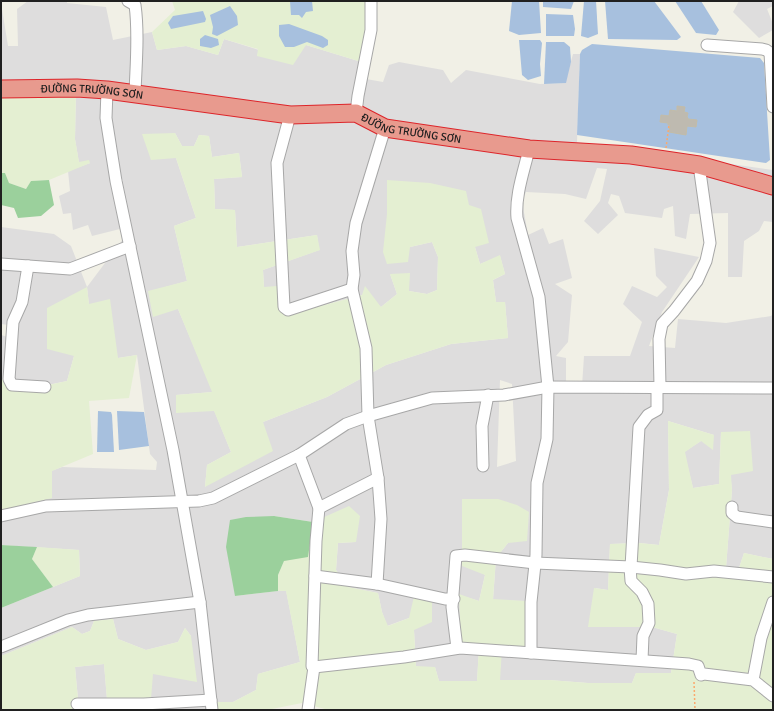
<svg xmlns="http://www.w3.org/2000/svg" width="774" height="711" viewBox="0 0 774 711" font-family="Signika,sans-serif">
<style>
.residential{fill:#dedddd;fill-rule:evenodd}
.farmland{fill:#e4efd2}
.forest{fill:#9bd09c}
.water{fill:#a7c0de}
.building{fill:#bebab0;stroke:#c3bca8}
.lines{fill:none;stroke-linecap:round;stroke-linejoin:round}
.minor-casing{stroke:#a7a7a7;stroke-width:13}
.highway-casing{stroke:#dd252a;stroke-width:19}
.path{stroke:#fba96d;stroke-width:1.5;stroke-dasharray:2 2;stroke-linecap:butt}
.minor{stroke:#fff;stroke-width:11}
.highway{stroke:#e89a8e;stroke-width:17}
.labels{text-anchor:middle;stroke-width:3;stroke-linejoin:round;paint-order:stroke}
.street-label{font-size:11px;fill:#202020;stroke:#fff}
</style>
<rect width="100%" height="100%" fill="#f1f0e6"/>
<g class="residential">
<path d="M28,1H67V3L106,7L113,40L152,32L157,50L186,46L218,55L224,39L259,50L257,56L306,45L368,64L366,79L383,82L389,65L399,62L443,70L451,83L466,70L540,84L565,83L573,54H580L577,142L773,170V222L764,221L759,231L744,241L742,277H728V213L690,214L686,239L675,236L673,206L664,209L662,218L625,213L619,196L611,194L608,203L618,215L598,234L584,221L600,201L607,169L597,168L586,199L565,194L526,192L522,201L528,235L543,228L549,244L563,239L572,278L555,284L572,295L568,342L556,356L566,358V387L582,386L584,356H630L642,322L623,304L632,286L657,297L667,287L656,276L654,248L699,257L662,312L649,346L675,348L678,319L726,323L771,316L773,314V559L744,553L738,571L726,568L732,490L730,474L721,432L719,484L693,488L684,452L701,441L714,435L668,421L669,490L659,545L639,543L610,544L608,590L595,588L652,627L677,634L671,673H636L632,683H588L549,680H499L502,648L525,601L493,600L496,558L508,543L498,499L462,500V555L485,575L479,601L459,595L479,647L477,682L439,681L435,667H416L414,630L409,618L387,626L382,612L378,593L348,587L336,570L338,543L356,542L313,522L274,516L235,596L286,590L300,662L258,674L256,690L233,702H201L221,710H79L75,667L104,664L107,699L153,674L191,636L185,628L178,642L146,650L118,639L113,619L94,621L90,631L82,634L72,627L1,656V608L80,576L79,550L1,545V511L51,471L62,467L156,470L157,462L150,454L137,355L118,358L89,305L87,287L74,356L67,381L14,392L5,383L1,377V335L8,337L9,325L1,324V227L54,234L71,246L87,287L123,239L120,229L92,236L88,225L73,230L71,213L63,214L59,196L70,191L68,171L90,163H79L75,139L76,90H1V9H2L8,46H18L17,9ZM175,133L182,146H194L199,135L209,136L212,157L239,153L242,177L214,179L215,209L235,210L237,247L317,235L319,250L263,270L264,287L287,315L362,295L381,307L397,294L390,274L409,291L427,294L437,290L438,257L432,242L410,247L387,214V180L475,247L480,264L500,256L505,274L493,280L496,302H505L508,338L451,344L386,365L327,397L263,422L205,487L207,465L231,452L214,410L176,395L213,392L178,309L148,292L187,281L174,226L196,218L176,158ZM500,380L512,384L516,461L497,467Z"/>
<polygon points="739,1 773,1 773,6 767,9 773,24 773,30 759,38 733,12"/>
</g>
<g class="farmland">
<polygon points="172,1 376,1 368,64 306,45 293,65 257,56 258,49 224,39 218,55 186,46 157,50 152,32 175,10"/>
<polygon points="76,89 75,139 79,162 89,160 90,163 49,180 31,181 26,189 9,183 5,173 1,173 1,90"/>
<polygon points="175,133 182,146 194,146 199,135 209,136 212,157 239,153 242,177 214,179 215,209 235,210 237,247 317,235 320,250 263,270 264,287 277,286 279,308 287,315 362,295 365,286 381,307 397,294 390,274 410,273 409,291 427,294 437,290 438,257 432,242 410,247 408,262 387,264 383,252 387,214 387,180 430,183 466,191 469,205 481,209 489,243 475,247 480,264 500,255 505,274 493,280 496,302 505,302 508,338 451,344 386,365 327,397 263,422 273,451 205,487 207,465 231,452 214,411 176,413 176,395 212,392 178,309 153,317 148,291 187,281 174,226 196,218 176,158 151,160 142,134"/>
<polygon points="87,287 89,304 110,299 118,358 137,355 129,398 89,401 93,454 52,471 52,498 1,511 1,378 15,392 67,381 74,356 47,349 47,308"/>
<polygon points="668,421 714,435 713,450 701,441 685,452 693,488 719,484 721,432 750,431 753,471 731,475 732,490 726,568 738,571 744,553 773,559 773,710 354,710 354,709 325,709 302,703 267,710 221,710 199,702 233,702 256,690 258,674 300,662 286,591 278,591 278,575 284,561 313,522 349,506 360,516 356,542 338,543 336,570 348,587 378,593 382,612 388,626 409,618 415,592 432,597 432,622 414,630 416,666 435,667 439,681 477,681 479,647 461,648 459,594 479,601 485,575 462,566 462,499 498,499 517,505 529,512 527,541 508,543 496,558 493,599 526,601 526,648 502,648 500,680 549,680 588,683 632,683 636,673 671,673 677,634 652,627 588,627 594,588 608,590 610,544 639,543 659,545 669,490"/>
<polygon points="37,547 79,550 80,576 53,587 32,559"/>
<polygon points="113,619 118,639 146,650 178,642 185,628 191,636 197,682 153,674 151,699 107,700 104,664 75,667 79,710 1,710 1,656 72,627 82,634 90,631 94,621"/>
</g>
<g class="forest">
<polygon points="1,173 5,173 9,183 26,189 31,181 49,180 54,205 41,216 18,218 14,208 1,205"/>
<polygon points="274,516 313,522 308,557 284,561 278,575 278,591 235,596 226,547 230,520 246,517"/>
<polygon points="1,545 37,547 32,559 53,587 1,608"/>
</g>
<g class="water">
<polygon points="290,1 312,1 313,11 306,12 302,18 299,15 291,15"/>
<polygon points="512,1 539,1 541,33 519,35 509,31"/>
<polygon points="543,1 574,1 571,9 543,7"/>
<polygon points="584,1 596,1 598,34 588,38 581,36"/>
<polygon points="605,1 654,1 681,37 677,40 608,39"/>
<polygon points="675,1 701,1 719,30 716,35 696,33"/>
<polygon points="230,6 237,16 238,25 217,36 212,34 213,27 210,15"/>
<polygon points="203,11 206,19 205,22 171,29 168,23 173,16"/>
<polygon points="546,14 573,15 575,29 574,36 546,36"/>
<polygon points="289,24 322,36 328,40 328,45 323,48 307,42 294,47 285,47 279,36 279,25"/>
<polygon points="205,35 218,39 219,45 211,48 200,46 200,39"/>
<polygon points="519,40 540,40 542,43 540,64 541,76 528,80 522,75"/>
<polygon points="546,42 564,42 570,47 571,62 566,83 544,84"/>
<polygon points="592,44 760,58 764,63 770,160 766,163 577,135 580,54 582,50"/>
<polygon points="98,411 111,412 112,415 114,452 97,452"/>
<polygon points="117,411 144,412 149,446 119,450"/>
</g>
<polygon class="building" points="677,106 685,107 684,112 688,113 687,117 688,118 688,119 697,120 696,127 687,126 686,135 669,132 670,125 668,125 668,123 660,122 661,115 669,116 670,110 677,111"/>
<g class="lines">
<g class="minor-casing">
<g id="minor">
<path d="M128,1L135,5C139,34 136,64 135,93"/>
<polyline points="707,45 762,49 766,50 770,53 773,107"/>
<polyline points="107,90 106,118 116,181 173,450 200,602 212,710"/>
<polyline points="356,113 358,96 371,30 371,1"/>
<polyline points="290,115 277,163 284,307 288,310 352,289"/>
<path d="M529,149C524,171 515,195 517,218L539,297L548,387L547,439L537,483L536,555L531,602V653"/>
<polyline points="1,264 70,269 130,246"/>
<polyline points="28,266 22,302 13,322 9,379 12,385 45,387"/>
<polyline points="660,387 659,339 662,324 674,311 697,281 706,261 710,243 699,165"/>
<polyline points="299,455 319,508 316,541 312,666 314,667 308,710"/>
<polyline points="483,466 482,426 488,395"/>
<polyline points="732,507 732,513 737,517 773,522"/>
<polyline points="319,508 378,478"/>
<polyline points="1,516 46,506 199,501 213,498 299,455 346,424 368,416 432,398 504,395 548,387 773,388"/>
<polyline points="630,567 631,581 642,592 648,604 649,623 643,636 642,660"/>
<polyline points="631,567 660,570 686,574 714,571 773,577"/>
<polyline points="315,576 377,584 445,599 454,599"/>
<polyline points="377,584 381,519 378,478 368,416 366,348 352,289 354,275 352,251 356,223 385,128"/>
<polyline points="1,647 68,620 88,615 200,602"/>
<polyline points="457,648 452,607 456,556 465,555 535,563 631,567 639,427 648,415 657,410 657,387"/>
<polyline points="314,667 404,657 460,648 689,664 698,666 701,675 704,674 753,680 773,696"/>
<polyline points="753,680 761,638 773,602"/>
<polyline points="77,704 144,704 211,700"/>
</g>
</g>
<g class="highway-casing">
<g id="highway">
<path id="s1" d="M1,89L77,88L107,90L290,115L356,113L385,128L529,149L631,155L699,165L773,186"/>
</g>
</g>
<g class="path">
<polyline points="666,148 669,125"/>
<polyline points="694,682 695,710"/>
</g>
<use href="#minor" class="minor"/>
<use href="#highway" class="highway"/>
</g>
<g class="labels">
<g class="street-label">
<text dy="4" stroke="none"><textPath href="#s1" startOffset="91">ĐƯỜNG TRƯỜNG SƠN</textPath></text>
<text dy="4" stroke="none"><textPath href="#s1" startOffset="415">ĐƯỜNG TRƯỜNG SƠN</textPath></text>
</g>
</g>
<rect width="774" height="711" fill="none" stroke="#202020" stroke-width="4"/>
</svg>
